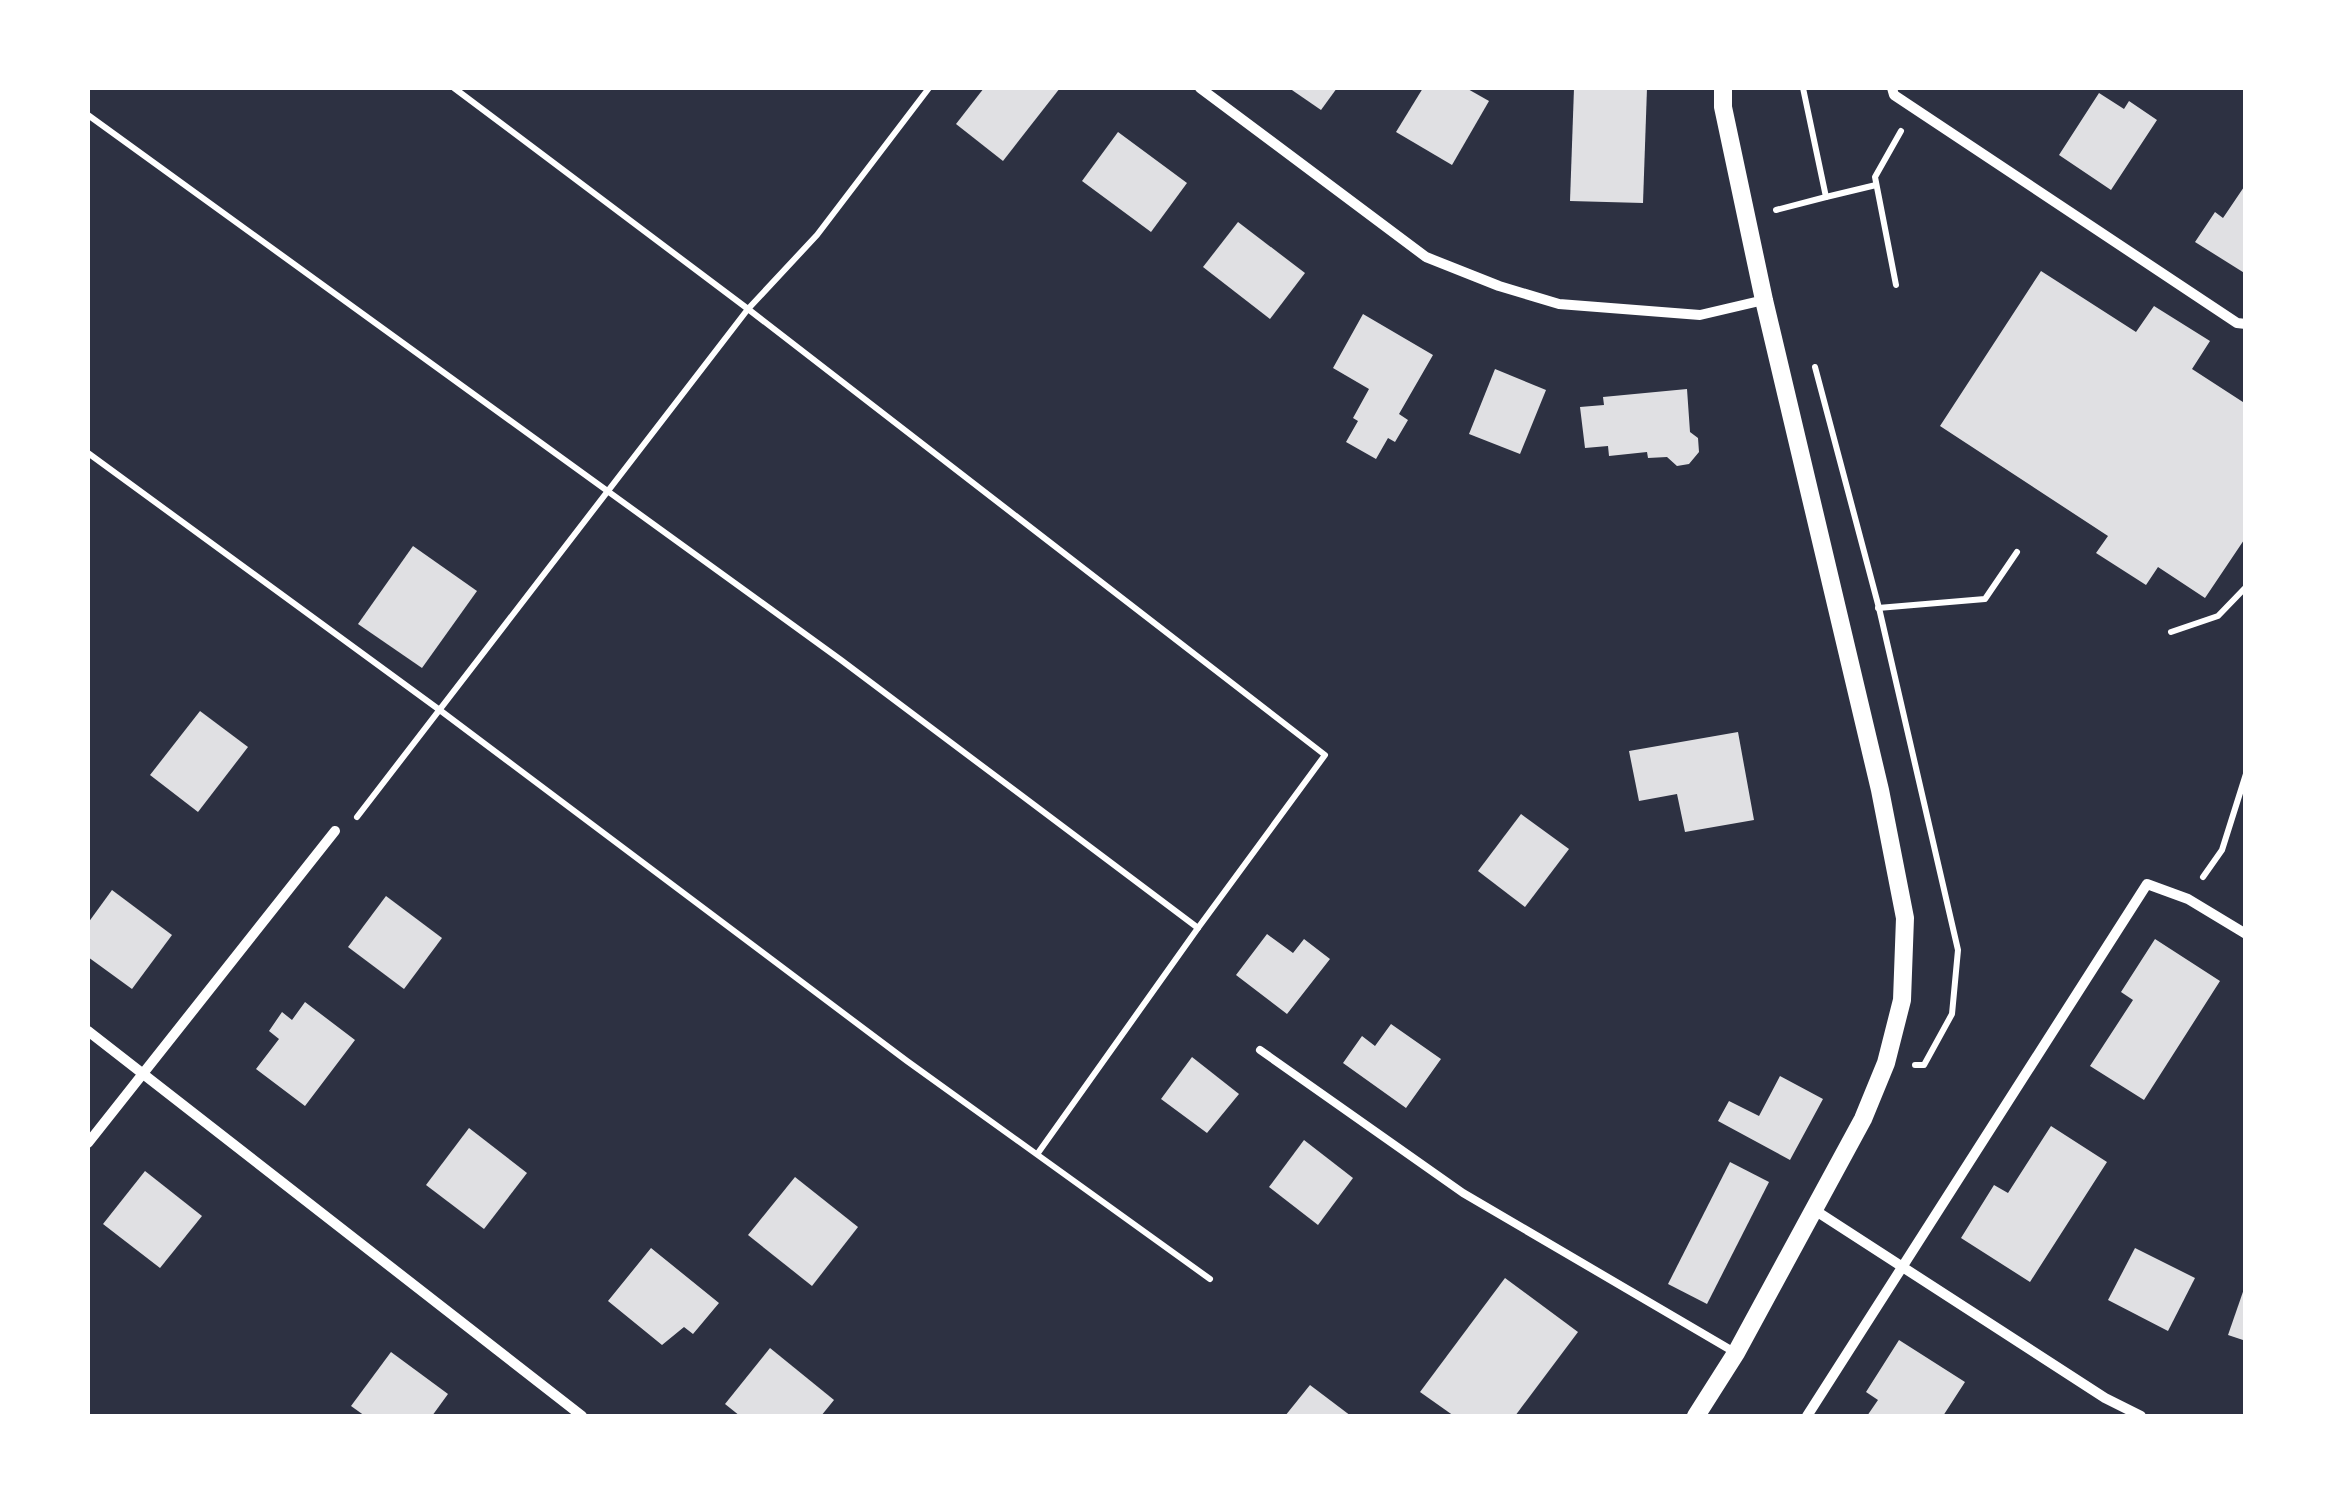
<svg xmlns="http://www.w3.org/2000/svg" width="2333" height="1504" viewBox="0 0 2333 1504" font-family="'IBM Plex Serif',serif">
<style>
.building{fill:#e0e0e3}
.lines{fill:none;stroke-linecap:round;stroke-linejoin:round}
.path{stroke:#fff;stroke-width:6}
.service{stroke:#fff;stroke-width:8}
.minor{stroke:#fff;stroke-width:10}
.tertiary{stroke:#fff;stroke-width:18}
</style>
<rect width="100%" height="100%" fill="#2d3142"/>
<g class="building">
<polygon points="984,88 1060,88 1003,161 956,124"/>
<polygon points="1289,88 1337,88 1321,110"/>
<polygon points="1423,88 1466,88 1489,101 1452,165 1396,132"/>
<polygon points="1574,88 1647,88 1643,203 1570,201"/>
<polygon points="2099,93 2124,109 2129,101 2157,120 2111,190 2059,155"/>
<polygon points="1118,132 1187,183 1151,232 1082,181"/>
<polygon points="2246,184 2246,274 2195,242 2215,212 2223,218"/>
<polygon points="1238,222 1305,273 1270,319 1203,267"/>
<polygon points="2041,271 2136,332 2154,306 2210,341 2192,369 2246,404 2246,537 2205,598 2158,567 2146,585 2096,553 2108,536 1940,426"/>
<polygon points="1363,314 1433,355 1399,414 1408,420 1395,442 1388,438 1376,459 1346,442 1358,421 1353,418 1369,389 1333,368"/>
<polygon points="1495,369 1546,390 1520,454 1469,434"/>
<polygon points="1687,389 1690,432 1698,438 1699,452 1689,464 1677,466 1667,457 1648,458 1647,452 1609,456 1608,446 1585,448 1580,407 1604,405 1603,397"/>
<polygon points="413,546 477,591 422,668 358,624"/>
<polygon points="200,711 248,747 198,812 150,775"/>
<polygon points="1738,732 1754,820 1685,832 1677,794 1639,801 1629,751"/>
<polygon points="1521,814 1569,849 1525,907 1478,871"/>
<polygon points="112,890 172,935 132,989 88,957 88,923"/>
<polygon points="386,896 442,938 404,989 348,947"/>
<polygon points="1267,934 1293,953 1304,939 1330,959 1287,1014 1236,975"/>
<polygon points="2155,939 2220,981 2144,1100 2090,1066 2133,1000 2121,992"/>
<polygon points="305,1002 355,1040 305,1106 256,1069 279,1039 269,1031 282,1012 292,1020"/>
<polygon points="1391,1024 1441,1059 1406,1108 1343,1063 1362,1036 1375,1046"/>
<polygon points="1192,1057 1239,1094 1207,1133 1161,1099"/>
<polygon points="1780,1076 1823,1099 1790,1160 1718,1121 1729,1101 1759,1116"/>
<polygon points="2051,1126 2107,1162 2030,1282 1961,1238 1994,1185 2008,1193"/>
<polygon points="469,1128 527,1173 484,1229 426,1185"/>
<polygon points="1304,1140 1353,1178 1318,1225 1269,1187"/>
<polygon points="1730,1162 1769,1182 1707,1304 1668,1284"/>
<polygon points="145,1171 202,1216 160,1268 103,1224"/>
<polygon points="795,1177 858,1227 812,1286 748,1235"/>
<polygon points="651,1248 719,1303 693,1334 684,1327 662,1345 608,1301"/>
<polygon points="2135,1248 2195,1278 2168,1331 2108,1300"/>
<polygon points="1505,1278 1578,1332 1515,1416 1454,1416 1420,1392"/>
<polygon points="2245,1286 2246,1286 2246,1341 2228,1335"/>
<polygon points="1899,1340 1965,1382 1943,1416 1867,1416 1878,1400 1866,1392"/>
<polygon points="770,1348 834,1400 821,1416 740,1416 725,1404"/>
<polygon points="391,1352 448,1394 432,1416 365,1416 351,1406"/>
<polygon points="1310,1385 1351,1416 1285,1416"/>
</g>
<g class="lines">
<g class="path">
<polyline points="454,88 748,309 1325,755 1198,928"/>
<polyline points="88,115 841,660 1198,928 1038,1153"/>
<polyline points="1826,197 1876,185"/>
<polyline points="1776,210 1826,197 1803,88"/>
<polyline points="1896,285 1875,177 1901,131"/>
<polyline points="1815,367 1879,608 1958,950 1952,1014 1924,1065 1915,1065"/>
<polyline points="88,453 441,711 907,1061 1210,1279"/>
<polyline points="1878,608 1985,599 2017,552"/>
<polyline points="2171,632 2218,616 2246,587"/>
<polyline points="2246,679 2246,682"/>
<polyline points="357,817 748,309 817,235 929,88"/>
<polyline points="2203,877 2222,850 2246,774"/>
</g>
<polyline class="service" points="1260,1050 1463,1193 1736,1353"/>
<g class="minor">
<polyline points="1200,88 1426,257 1499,286 1559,304 1700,315 1764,300"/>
<polyline points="1892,88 1894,95 2237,323 2246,324"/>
<polyline points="88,1031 582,1416"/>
<polyline points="88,1143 335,831"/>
<polyline points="1813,1209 2105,1398 2141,1416"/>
<polyline points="1807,1416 2147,884 2188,899 2246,934"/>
</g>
<polyline class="tertiary" points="1696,1416 1736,1353 1863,1119 1886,1063 1902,1000 1905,918 1880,790 1764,300 1723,107 1723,88"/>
</g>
<rect width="2333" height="1504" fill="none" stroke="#ffffff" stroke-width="180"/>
</svg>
